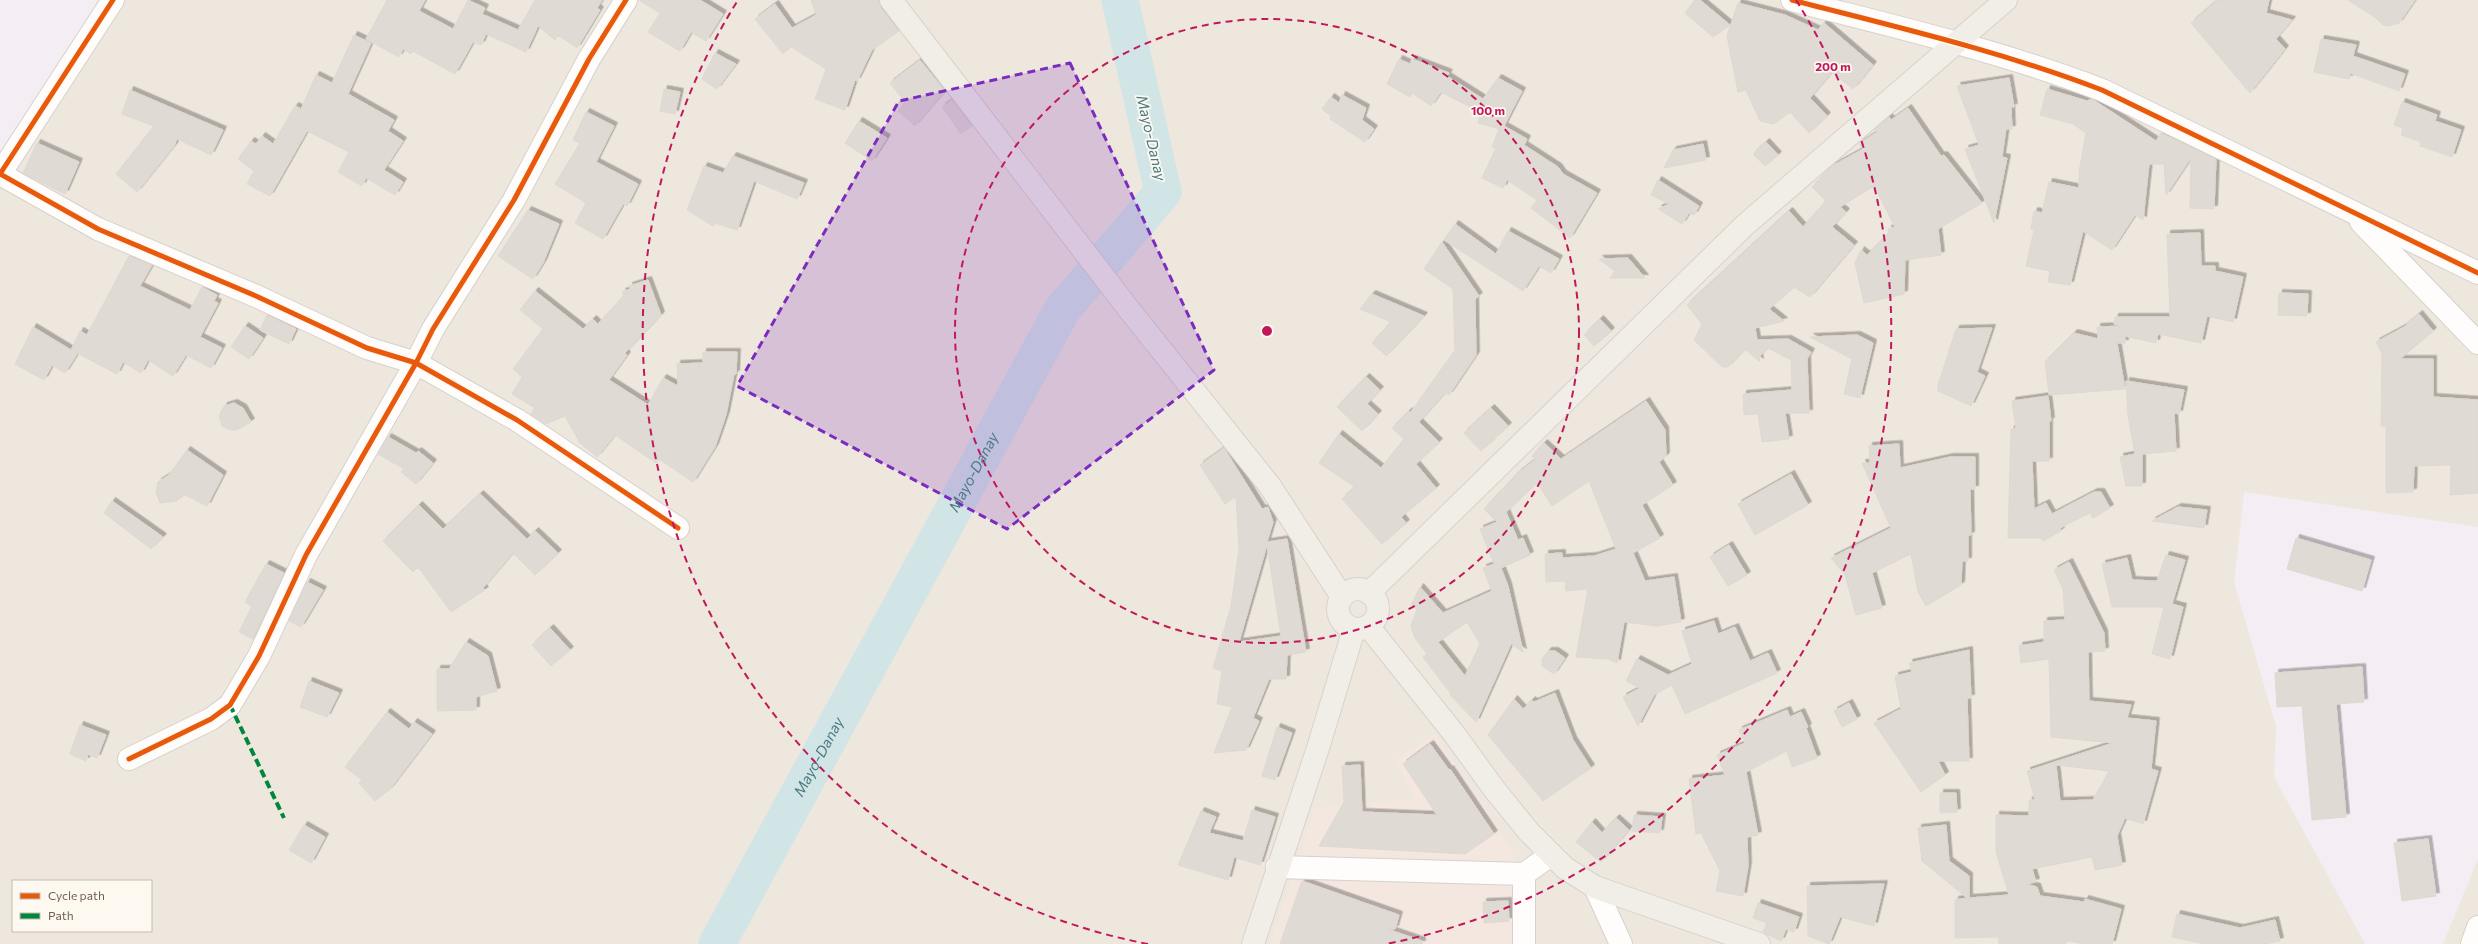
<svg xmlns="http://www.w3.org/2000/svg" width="2478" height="944" viewBox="0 0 2478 944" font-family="Commissioner,sans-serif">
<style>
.residential{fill:#eee7dd;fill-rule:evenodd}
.commercial{fill:#f3e7e0}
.education{fill:#f4edf3}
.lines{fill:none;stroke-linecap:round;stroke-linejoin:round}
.river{stroke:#d1e4e6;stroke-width:37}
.building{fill:#e0dad4;stroke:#dfd8d1;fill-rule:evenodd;filter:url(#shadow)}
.minor-casing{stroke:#d6d1cc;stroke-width:24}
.primary-casing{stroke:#d8d1cc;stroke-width:24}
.minor{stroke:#fefdfc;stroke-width:22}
.primary{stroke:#f1eee8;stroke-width:22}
.quiet{stroke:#00873e;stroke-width:4;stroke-dasharray:8 4;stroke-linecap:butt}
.cycleway-casing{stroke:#fdf9f1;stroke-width:8}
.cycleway{stroke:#e8590c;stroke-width:5}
.marked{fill:#7b2cbf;fill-opacity:0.2;stroke:#7b2cbf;stroke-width:3;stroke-dasharray:8 5;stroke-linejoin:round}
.ring{fill:none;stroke:#c2185b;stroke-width:2;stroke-dasharray:7 5}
.labels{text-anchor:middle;stroke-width:3.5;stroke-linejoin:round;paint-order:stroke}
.water-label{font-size:15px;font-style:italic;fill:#4c7a84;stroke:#fdf9f1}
.centre{fill:#c2185b;stroke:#fdf9f1;stroke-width:2}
.ring-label{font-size:12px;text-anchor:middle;font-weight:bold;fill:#c2185b;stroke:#fdf9f1;stroke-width:3.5;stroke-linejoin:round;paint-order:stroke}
</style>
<defs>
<filter id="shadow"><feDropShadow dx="3.5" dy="-3.5" stdDeviation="0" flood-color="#0004"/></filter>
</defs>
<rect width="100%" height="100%" fill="#f6f4ee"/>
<path class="residential" d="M0,0H2478V944H0ZM13,881H151V931H13Z"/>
<polygon class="commercial" points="1435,734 1513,851 1517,944 1270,944 1314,808 1415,799 1395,760"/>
<g class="education">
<polygon points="0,0 101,0 0,153"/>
<polygon points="2244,492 2478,527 2478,859 2443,944 2365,944 2274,777 2276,726 2234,583"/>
</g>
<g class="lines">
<path class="river" id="s1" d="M717,944L1062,310L1163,192L1120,0"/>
</g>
<g class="building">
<polygon points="387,0 425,0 419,11 453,29 468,0 485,8 482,14 518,30 535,0 602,0 597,8 600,10 577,48 558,35 555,40 538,26 526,52 486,34 481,45 473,42 455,74 413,51 411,54 403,49 399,57 366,39"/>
<polygon points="639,0 700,0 723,14 706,41 691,32 680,51 648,32 660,13"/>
<polygon points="811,0 879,0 881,8 899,31 872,50 857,81 855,80 845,110 815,99 826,69 790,46 783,54 755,19 775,4 792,28 816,15"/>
<polygon points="1695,0 1700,0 1730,25 1713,37 1685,13"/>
<polygon points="2218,0 2269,0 2266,13 2292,20 2276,39 2285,49 2250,93 2191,23"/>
<polygon points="2348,0 2415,0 2399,23 2388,26 2383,25 2376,18"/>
<polygon points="1738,3 1785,15 1818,30 1824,23 1873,65 1853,89 1832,72 1810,98 1827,116 1809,133 1790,112 1774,124 1760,121 1746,90 1738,92 1727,36"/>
<polygon points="354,35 371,43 348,94 394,120 388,131 403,141 384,170 403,182 395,195 366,178 362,186 338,172 349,152 307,131 270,196 247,184 254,171 238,159 251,141 256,144 262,136 273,144 295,106 301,109 316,75 332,83"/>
<polygon points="2321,39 2356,45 2353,56 2405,74 2399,91 2350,73 2349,79 2314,72"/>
<polygon points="715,53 736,64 717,89 702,79"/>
<polygon points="1399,59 1410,64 1412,59 1449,73 1447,76 1483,99 1498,78 1522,91 1504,126 1527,139 1524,145 1558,167 1563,174 1597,193 1570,238 1531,208 1537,200 1507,180 1503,188 1482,178 1496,148 1492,147 1499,129 1478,123 1480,115 1476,110 1441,92 1431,106 1412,93 1410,97 1387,84"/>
<polygon points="920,60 945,91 915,126 898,111 905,102 890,83"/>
<polygon points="2009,78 2014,107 2011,107 2012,129 2006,129 2002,157 2007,158 1994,223 1965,149 1979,145 1957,86"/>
<polygon points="664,89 680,92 675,114 660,111"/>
<polygon points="2047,89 2087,101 2092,99 2156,141 2161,133 2216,159 2214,209 2190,208 2191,158 2166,195 2164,164 2149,164 2143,220 2135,215 2112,250 2083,231 2070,285 2048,282 2050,271 2026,266 2034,230 2031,229 2034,211 2042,213 2049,182 2079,188 2079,172 2086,133 2073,124 2040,115"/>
<polygon points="130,90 223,130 211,155 177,139 174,146 137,192 116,174 154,126 122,114"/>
<polygon points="1342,95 1366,108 1362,120 1374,129 1365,142 1330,119 1331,116 1322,109 1331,97 1339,103"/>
<polygon points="952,100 972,126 961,134 942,107"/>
<polygon points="2402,102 2437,115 2435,121 2461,130 2452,157 2420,146 2421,142 2401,135 2403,128 2394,125"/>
<polygon points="1908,108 1941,156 1944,155 1982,203 1938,229 1941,255 1905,260 1904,294 1864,303 1855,263 1861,250 1867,255 1889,233 1888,229 1895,227 1874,186 1840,207 1846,212 1832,227 1854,245 1810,297 1794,287 1769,309 1784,321 1755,328 1757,340 1788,339 1811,352 1807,359 1809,413 1785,413 1789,439 1762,442 1758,414 1744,415 1743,394 1792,390 1791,360 1768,348 1759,357 1760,362 1745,349 1728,367 1722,367 1694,340 1702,324 1687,305 1789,211 1803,227 1826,201 1812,187 1834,165 1863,149 1859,144 1877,132 1875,129 1889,117 1891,120"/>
<polygon points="586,112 614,126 596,162 638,184 627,206 623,204 603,239 575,223 586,203 555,184 580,143 573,140"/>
<polygon points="859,121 887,138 872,161 845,143"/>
<polygon points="1766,142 1778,155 1765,166 1753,154"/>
<polygon points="37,143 79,162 65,194 23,173"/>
<polygon points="1703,144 1706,160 1664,168 1673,150"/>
<polygon points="733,156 804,183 797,199 754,181 737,230 715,223 713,226 687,210 704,166 723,173"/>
<polygon points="1658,180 1699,206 1694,215 1689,213 1682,224 1658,209 1669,204 1651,195"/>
<polygon points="528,210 559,224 543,263 533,279 498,256"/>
<polygon points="1455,224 1496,254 1508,231 1559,259 1551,273 1539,266 1523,291 1444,240"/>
<polygon points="2200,233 2201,266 2215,266 2215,271 2243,277 2233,322 2207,316 2201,343 2158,334 2156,343 2125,336 2125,343 2117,343 2125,389 2049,395 2045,362 2074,333 2098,339 2097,327 2122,326 2114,324 2115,317 2170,317 2167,234"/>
<polygon points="1442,242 1479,296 1475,299 1476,355 1449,395 1445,393 1419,422 1439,442 1416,464 1436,488 1401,517 1406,523 1382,544 1342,499 1355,487 1319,463 1339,434 1381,468 1404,439 1392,428 1409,411 1410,413 1455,350 1453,289 1424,269"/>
<polygon points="129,256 152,265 140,286 190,310 202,287 217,295 214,301 218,303 200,337 222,348 211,368 186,355 173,376 148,360 141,373 123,362 117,374 73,351 77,354 65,373 52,365 44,380 15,364 33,327 71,350 80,331 87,335"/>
<polygon points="1628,258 1645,278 1610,278 1615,271 1599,259"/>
<polygon points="648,280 661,315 625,353 627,355 609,380 648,405 663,378 678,386 677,364 703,363 703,352 737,352 736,374 734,374 726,415 715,447 693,482 659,459 656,463 615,435 597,457 580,443 565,416 546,424 531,414 535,408 512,394 522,377 513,369 543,329 520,310 535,291 583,329 593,319 598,324 624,296 622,292 630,289 629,286"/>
<polygon points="2279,293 2308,294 2307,316 2278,315"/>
<polygon points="1372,294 1424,316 1386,356 1372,343 1391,322 1360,309"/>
<polygon points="2419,314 2433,331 2400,359 2433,359 2433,397 2478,400 2478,493 2450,495 2451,465 2414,466 2413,492 2386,493 2386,426 2381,426 2382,354 2376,342 2404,327"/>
<polygon points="267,315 296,329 289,344 260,330"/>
<polygon points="1600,319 1611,331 1594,346 1584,335"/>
<polygon points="245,326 263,338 249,359 231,347"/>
<polygon points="1992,328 1977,372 1985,376 1971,406 1938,391 1938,385 1956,329"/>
<polygon points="1857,335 1873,343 1860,398 1844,394 1852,359 1810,337"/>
<polygon points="1366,377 1380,390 1367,404 1378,414 1362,431 1337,407"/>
<polygon points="2126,381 2184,390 2179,414 2174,413 2176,451 2142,454 2142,486 2126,486 2120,457 2135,454 2128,416"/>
<polygon points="2048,396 2051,421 2049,421 2049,461 2032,461 2034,509 2046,503 2052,514 2094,492 2101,492 2110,508 2093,518 2090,513 2060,528 2061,531 2043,541 2041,538 2008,538 2011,429 2016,429 2012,401"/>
<path d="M1646,401L1665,430L1666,456L1659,462L1673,485L1642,505L1660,538L1633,553L1645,581L1674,577L1681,622L1657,626L1624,622L1617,663L1608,659L1576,657L1588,589L1566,591L1565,581L1546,582L1545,554L1562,553V558L1594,556L1616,549L1589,481L1552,506L1537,482L1506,512L1518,540L1523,538L1530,555L1501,568L1508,586L1523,652L1511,644L1476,722L1450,695L1451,694L1423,657L1427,654L1415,638L1411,626L1417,609L1411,605L1420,587L1443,613L1492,591L1483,568L1494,564L1480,529L1497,522L1484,509L1518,473L1536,459L1532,456L1544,443L1561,459ZM1467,622L1480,644L1465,676L1438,642Z"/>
<polygon points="234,403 243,408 251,422 237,430 231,430 222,426 219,416 224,406"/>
<polygon points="1491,408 1508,426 1481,451 1464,433"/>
<polygon points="388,437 416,453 418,451 433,463 416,484 401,472 404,469 378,454"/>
<polygon points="1899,444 1900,468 1950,457 1975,457 1975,489 1970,489 1971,535 1968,536 1968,561 1962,561 1961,585 1926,606 1918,592 1911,554 1872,573 1882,608 1856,615 1845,575 1831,558 1891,528 1862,463 1870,463 1869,446"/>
<path d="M1224,448L1262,509L1268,507L1273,522L1267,542L1287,539L1306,652L1287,655L1286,679H1269L1253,718L1259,721L1246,750L1214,753L1232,707L1217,704L1222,671L1213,668L1231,606L1239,550L1236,497L1225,504L1200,465ZM1267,545L1281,636L1239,642Z"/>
<polygon points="187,450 223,475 207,506 183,494 177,501 160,503 156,492 158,482 169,475"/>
<polygon points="1791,474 1808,505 1755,535 1738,504"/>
<polygon points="480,494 527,539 535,531 558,553 535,575 513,553 483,588 485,590 451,612 418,567 413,572 383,541 419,505 443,529"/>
<polygon points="112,501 163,537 151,549 104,513"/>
<polygon points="2178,507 2207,510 2204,528 2152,521"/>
<polygon points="2296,538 2371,560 2362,591 2287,569"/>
<polygon points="1729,545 1747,575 1728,586 1710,557"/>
<polygon points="2166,555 2185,560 2172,604 2183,607 2170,659 2152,654 2164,607 2112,607 2102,564 2127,558 2132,580 2157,581"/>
<path d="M2069,562L2104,633L2105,651L2088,652L2089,701L2131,705L2127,718L2156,721L2151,769L2158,771L2143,824L2125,818L2117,836L2122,865L2095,870L2092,857L2032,869L2036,882L2026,884L2037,887L2040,896L2084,902L2085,899L2121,909L2112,944H2083L2066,940V944H1999V937L1955,938V900L1967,898L1922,861L1918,828L1946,825L1949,861L1969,876V898L2009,895L1996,852V815L2029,816V800H2035L2027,771L2113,743L2051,737L2049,659L2021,663L2019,646L2044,642V621L2065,620L2063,589L2054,570ZM2056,765L2109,771L2093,800L2060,801Z"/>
<polygon points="266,564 284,573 253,639 239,632 252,606 246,603 246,600"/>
<polygon points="307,582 323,590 301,627 289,621"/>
<polygon points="1714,621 1718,634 1735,627 1750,661 1768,653 1777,673 1685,714 1672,685 1654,695 1638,726 1623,697 1640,688 1626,681 1637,659 1668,675 1692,664 1682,631"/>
<polygon points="550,628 570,650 551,666 532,645"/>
<polygon points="466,642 488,656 497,691 476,697 476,710 437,711 437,669 449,669"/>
<polygon points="1969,650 1971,698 1967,698 1969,761 1938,761 1945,775 1921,792 1874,723 1901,709 1895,676 1912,672 1909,663"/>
<polygon points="1548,651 1555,651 1565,658 1554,674 1542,666 1542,659"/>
<polygon points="2362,667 2364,702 2336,704 2346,817 2312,820 2302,706 2277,707 2275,673"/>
<polygon points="309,681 339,693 327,717 300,707"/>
<polygon points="1555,693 1573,740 1591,768 1543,801 1488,735 1514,699 1523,709 1532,700 1534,702"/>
<polygon points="1849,703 1857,719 1842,727 1834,711"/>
<polygon points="1787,710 1790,717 1801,712 1808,727 1806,728 1817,758 1792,767 1787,751 1746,772 1758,835 1747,837 1748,866 1743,896 1716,891 1720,871 1701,833 1696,834 1689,779 1725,775 1717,755 1745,743 1739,730"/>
<polygon points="387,712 409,729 414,722 432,734 390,789 375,801 359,783 362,780 345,767"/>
<polygon points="80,725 106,735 97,758 88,754 86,761 70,754"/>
<polygon points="1277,727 1292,733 1275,780 1262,776"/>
<polygon points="1430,744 1449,770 1450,769 1494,834 1465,854 1319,846 1344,802 1342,766 1360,765 1362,812 1437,815 1403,764"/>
<polygon points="1940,793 1956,793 1957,812 1940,813"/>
<polygon points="1252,810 1275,817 1260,865 1234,857 1228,880 1178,865 1201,811 1216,817 1209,833 1243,841"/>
<polygon points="1634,815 1662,817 1660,833 1632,831"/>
<polygon points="1616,818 1629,830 1601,862 1576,842 1592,822 1602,833"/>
<polygon points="304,825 325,837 311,863 289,850"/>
<polygon points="2428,839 2436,896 2402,901 2394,843"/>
<polygon points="1302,881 1399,915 1395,929 1387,929 1422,941 1422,944 1280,944"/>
<polygon points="1884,884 1874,926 1840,917 1829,944 1808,936 1807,886"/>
<polygon points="1508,901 1509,921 1484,923 1483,902"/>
<polygon points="1758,903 1799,917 1794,932 1786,929 1781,941 1763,932 1767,923 1753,918"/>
<polygon points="2177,914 2240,928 2275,920 2280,941 2264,944 2205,944 2172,937"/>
</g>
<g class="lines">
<g class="minor-casing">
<g id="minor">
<polyline points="113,0 0,174 98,229 256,296 367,348 416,363 517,420 678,528"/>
<path d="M1792,0C1896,27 2001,51 2102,90L2478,273"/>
<polyline points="2361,222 2478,343"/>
<polyline points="129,759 211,719 230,705 259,656 306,555 416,363 433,329 514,200 589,59 626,0"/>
<polyline points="1277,867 1524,874 1551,855"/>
<polyline points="1524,874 1524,944"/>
<polyline points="1595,887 1621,944"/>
<polyline points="2472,944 2478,927"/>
</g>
</g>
<g class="primary-casing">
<g id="primary">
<polyline points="891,0 1127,307 1270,486 1342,597"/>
<circle cx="1358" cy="609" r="20"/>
<polyline points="1369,593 1745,225 2006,0"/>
<polyline points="1368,626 1455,735 1494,789 1529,832 1565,868 1595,887 1759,944"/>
<polyline points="1253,944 1318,748 1354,629"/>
</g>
</g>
<use href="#minor" class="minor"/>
<use href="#primary" class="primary"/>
<polyline class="quiet" points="230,705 284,818"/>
<g class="cycleway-casing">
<g id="cycleway">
<polyline points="113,0 0,174 98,229 256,296 367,348 416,363 517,420 678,528"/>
<path d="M1792,0C1896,27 2001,51 2102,90L2478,273"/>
<polyline points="129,759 211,719 230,705 259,656 306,555 416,363 433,329 514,200 589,59 626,0"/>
</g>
</g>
<use href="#cycleway" class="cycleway"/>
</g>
<path class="marked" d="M1070,63L1214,370L1007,529L737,386L899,101Z"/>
<g class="ring">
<circle cx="1267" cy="331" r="312"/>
<path d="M1148 944A624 624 0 0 1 738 0M1796 0A624 624 0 0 1 1386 944"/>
</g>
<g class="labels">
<g class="water-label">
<text transform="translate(1151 138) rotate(77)" y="5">Mayo-Danay</text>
<text dy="5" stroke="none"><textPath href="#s1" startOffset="537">Mayo-Danay</textPath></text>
<text dy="5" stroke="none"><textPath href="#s1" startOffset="213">Mayo-Danay</textPath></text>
</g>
</g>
<circle cx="1267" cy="331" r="6" class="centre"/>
<g class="ring-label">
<text x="1833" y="71">200 m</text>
<text x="1488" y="115">100 m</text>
</g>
<rect x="12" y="880" width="140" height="52" fill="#fdf9f1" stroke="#c6bbb1"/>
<rect x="20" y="893" width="20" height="6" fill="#e8590c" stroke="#c6bbb1"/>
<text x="48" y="900" font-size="12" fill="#735d51">Cycle path</text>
<rect x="20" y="913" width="20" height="6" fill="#00873e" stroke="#c6bbb1"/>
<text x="48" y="920" font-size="12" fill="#735d51">Path</text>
</svg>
